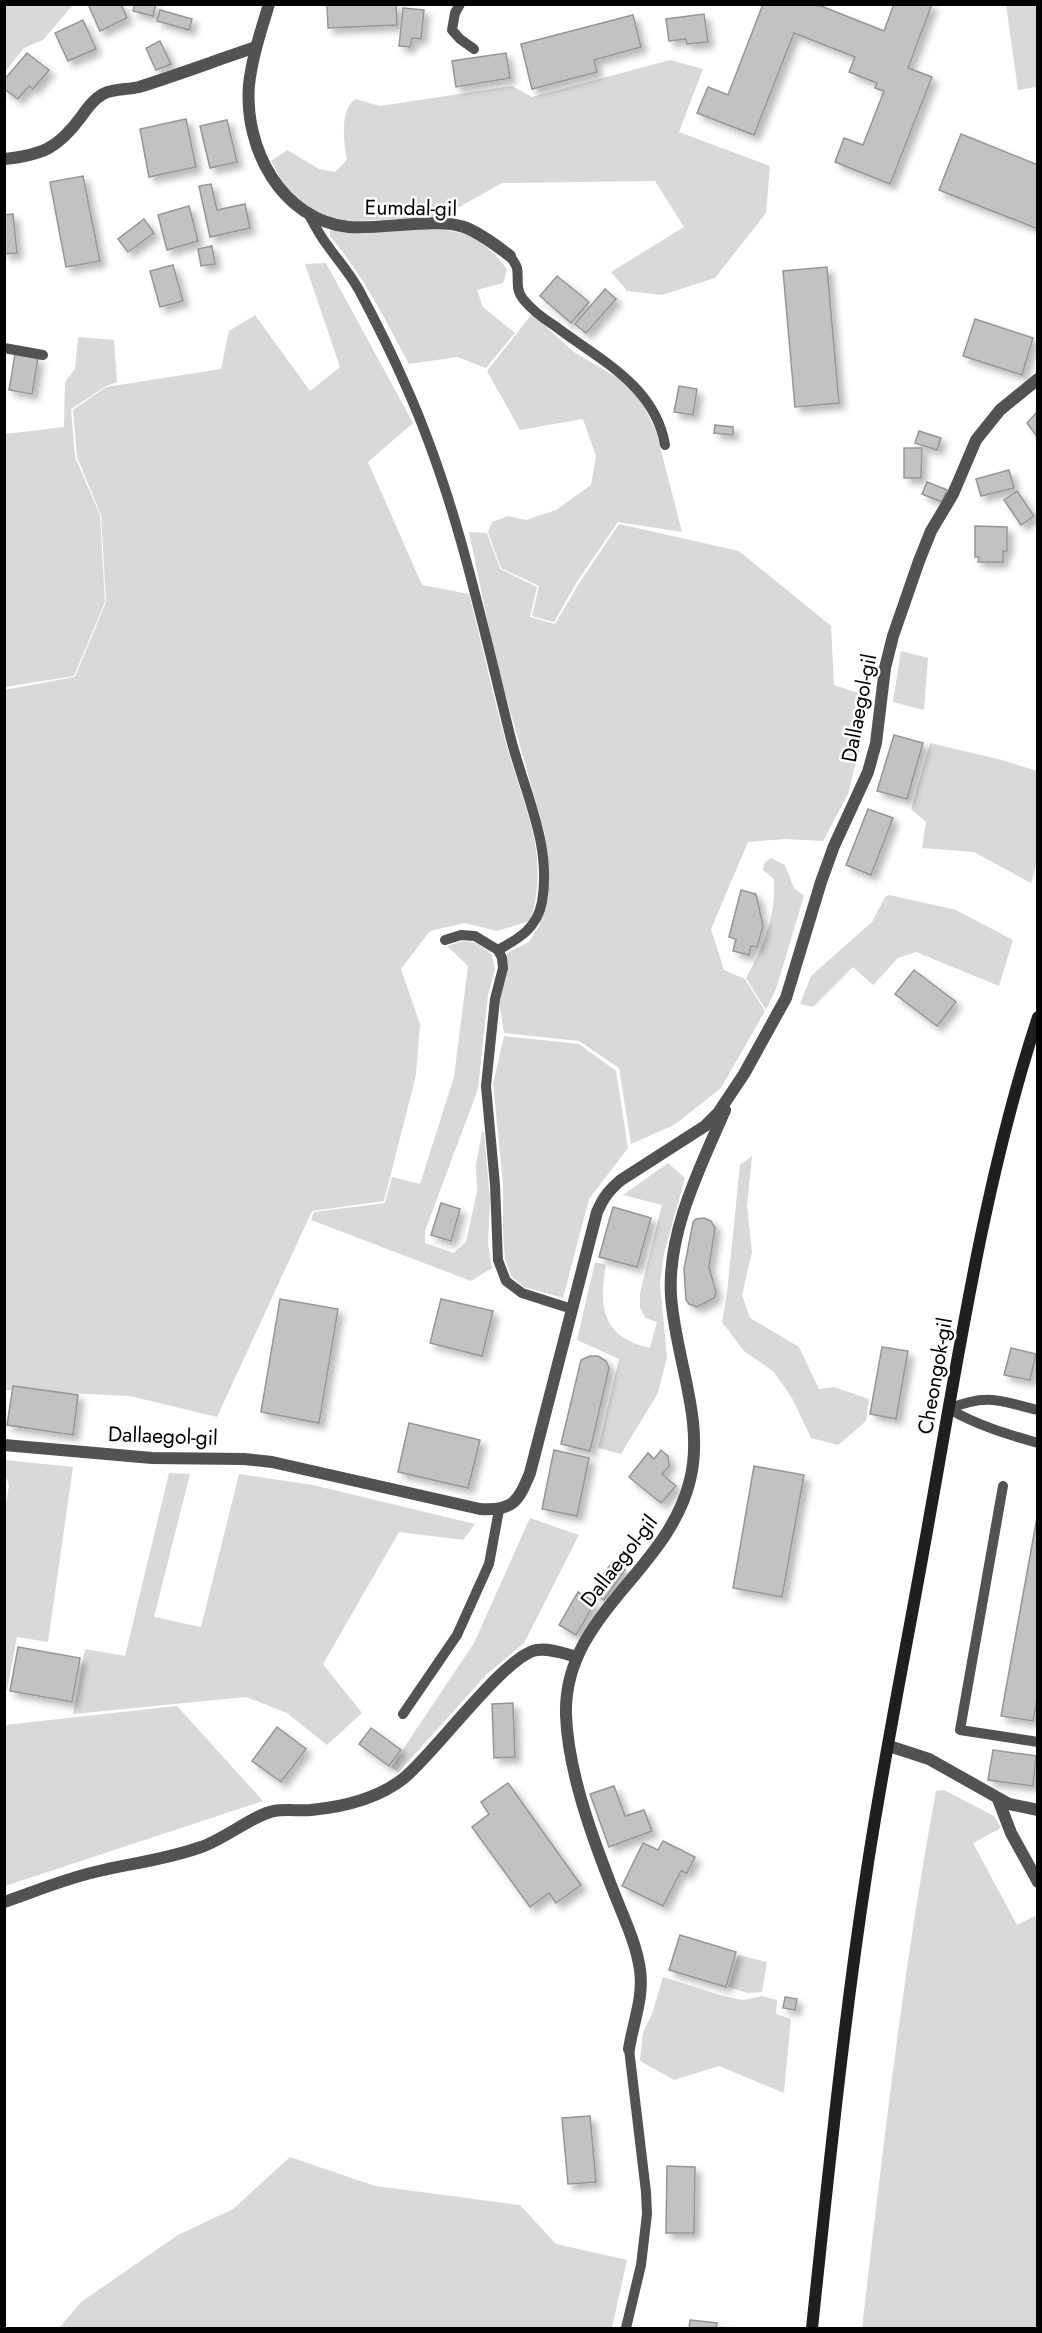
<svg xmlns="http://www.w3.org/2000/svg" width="1042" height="2333" viewBox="0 0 1042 2333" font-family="Jost,sans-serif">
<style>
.green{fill:#d9d9d9}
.building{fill:#c2c2c2;stroke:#969696;stroke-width:1.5;filter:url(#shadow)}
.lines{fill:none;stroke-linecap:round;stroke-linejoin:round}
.lane{stroke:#525252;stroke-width:10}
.street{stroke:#525252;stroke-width:12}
.secondary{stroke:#1f1f1f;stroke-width:12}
.labels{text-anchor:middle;stroke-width:5;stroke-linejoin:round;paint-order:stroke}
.street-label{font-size:21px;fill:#000;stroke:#fff}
</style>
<defs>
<filter id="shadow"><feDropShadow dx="5.5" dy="5.5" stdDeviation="3" flood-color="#0004"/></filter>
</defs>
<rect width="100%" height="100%" fill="#fff"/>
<g class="green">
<polygon points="5,4 73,4 73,5 43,40 24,48 5,72"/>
<polygon points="1006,5 1037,5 1037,87 1018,90"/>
<path d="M670,60L703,69L679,132L770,166L766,213L715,278L662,295L627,291L611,272L684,227L655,181L502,183L440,218L350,221L330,217L310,209L288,192L271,161L287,150L319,169L335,172L347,160C344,142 339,112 355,99L380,106L512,86L532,97Z"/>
<path d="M330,228C373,236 420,223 460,233C478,237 498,255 507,270L503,283L477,290L483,307L515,333L486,368L457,357L409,364C385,319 363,275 330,236Z"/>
<path d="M326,263L413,423L368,462L422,585L469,594C482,645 493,696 507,747C524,808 551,856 530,921L497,931L465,923L430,931L401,969L420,1024L416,1075L384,1201L312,1211L217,1417L130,1396L5,1390L4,690L75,677L106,602L101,515L77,457L73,410L106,387L221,369L229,331L255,315L310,391L340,367L305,264Z"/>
<polygon points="532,314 574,352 625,382 640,399 656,431 682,532 618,522 578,580 554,622 532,616 539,586 501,568 488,532 492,522 508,516 526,520 556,510 591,485 596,456 583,419 520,430 487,371"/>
<polygon points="78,337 114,340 117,382 106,386 71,409 75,457 100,515 105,602 74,676 5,687 5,434 64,427 65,382 75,369"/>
<polygon points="619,524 739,551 831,626 834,685 867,696 862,738 848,794 823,841 785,839 748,842 711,929 724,970 745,979 765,1011 721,1088 674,1125 631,1144 619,1068 579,1041 504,1033 499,1001 507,969 507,953 529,942 539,926 545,905 549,871 545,834 495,657 469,532 487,533 500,569 537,587 530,617 555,624 580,582"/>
<polygon points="901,651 928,658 924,710 893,702"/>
<polygon points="930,743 1002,760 1037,771 1037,864 1031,883 974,852 922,848 926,822 911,809"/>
<path d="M771,858L785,865L794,888L804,896L776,989L766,1010L746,978C764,946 776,916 774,879L763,870L765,862Z"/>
<polygon points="889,895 956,910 1013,940 999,986 916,952 898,958 873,985 853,967 813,1007 800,1004 811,976 872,922 885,897"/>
<polygon points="463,941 474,942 484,948 492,955 495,969 488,995 478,1089 425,1231 425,1243 454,1253 466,1242 477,1192 476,1165 482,1132 484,1132 490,1200 488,1244 492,1268 471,1281 311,1220 314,1212 385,1203 392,1177 420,1184 454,1077 468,966 447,946"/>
<polygon points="504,1036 579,1044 616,1071 628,1148 589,1199 563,1298 524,1287 511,1276 505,1259 503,1233 503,1183 493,1084"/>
<polygon points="752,1156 747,1206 752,1252 742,1295 750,1318 799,1347 819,1389 834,1387 869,1399 866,1421 838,1445 811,1438 792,1398 774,1372 744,1351 722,1322 727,1293 740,1165"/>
<path d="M668,1163L685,1178L664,1254L660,1284L667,1357L658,1393L621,1454L598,1448L619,1359L577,1340L595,1262L606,1265C598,1308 603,1338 650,1348L657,1322L645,1318L640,1307V1293L662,1205L623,1195Z"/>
<polygon points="5,1460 73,1467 48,1642 17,1637 7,1690 4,1688 4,1515 9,1485 5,1474"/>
<polygon points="169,1473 190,1474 154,1617 201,1627 239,1474 313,1485 475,1524 463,1540 399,1532 323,1664 362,1713 327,1745 287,1713 246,1697 73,1714 85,1649 125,1656"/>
<polygon points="530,1518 579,1535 524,1643 486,1675 398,1773 391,1767 474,1643"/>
<polygon points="177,1706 263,1801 5,1886 5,1725"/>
<path d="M944,1790L994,1816L1001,1828L973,1843L1017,1925L1037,1915V2328H862C883,2149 903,1969 936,1791Z"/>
<polygon points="738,1955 767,1962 762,1992 748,1993 728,1987"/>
<polygon points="663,1977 723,1996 743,2000 762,1996 777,2000 776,2014 791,2019 784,2093 719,2066 674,2080 640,2061 643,2032 652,2014"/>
<polygon points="290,2157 375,2186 520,2205 556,2244 627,2260 612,2328 59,2328 81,2302 178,2235 233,2209"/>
</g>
<g class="building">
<polygon points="88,4 121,4 127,18 100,31"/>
<polygon points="135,4 156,4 153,16 133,11"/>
<polygon points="327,4 396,4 397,25 328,28"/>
<polygon points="763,4 816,4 884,31 894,4 932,4 908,68 932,77 890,184 835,162 844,138 863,145 884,91 875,88 877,83 849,72 855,57 794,33 754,135 697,113 708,87 728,95"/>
<polygon points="403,8 424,10 421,39 412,38 410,47 399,46"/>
<polygon points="160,10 192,19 189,30 157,21"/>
<polygon points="704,14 708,42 687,44 686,39 669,41 666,19"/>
<polygon points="633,15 641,47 594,60 597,72 532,89 521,44"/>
<polygon points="83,20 96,49 68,61 55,33"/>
<polygon points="160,41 171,64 156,70 146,48"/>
<polygon points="27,53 49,70 33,89 29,86 18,99 4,89 4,80"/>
<polygon points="506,53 510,78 456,87 452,61"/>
<polygon points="186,119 196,167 149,177 140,129"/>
<polygon points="227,120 237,162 210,168 200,126"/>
<polygon points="961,134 1038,165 1038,229 939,190"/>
<polygon points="83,176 100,261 66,267 50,182"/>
<polygon points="211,184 217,210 245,204 250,228 210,237 199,186"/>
<polygon points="189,206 198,241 167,250 158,215"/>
<polygon points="13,214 17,253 4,254 4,215"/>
<polygon points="144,219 154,233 128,252 118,239"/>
<polygon points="212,246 215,264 201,266 198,249"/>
<polygon points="173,265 183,301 160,307 150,271"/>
<polygon points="827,267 839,403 795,407 783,271"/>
<polygon points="557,276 589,302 571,323 540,296"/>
<polygon points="605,289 616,299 586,333 575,324"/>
<polygon points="975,319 1033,338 1022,375 963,356"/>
<polygon points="15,354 38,358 32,394 9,390"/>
<polygon points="679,386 697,389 693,415 674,412"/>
<polygon points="1038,411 1038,438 1027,423"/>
<polygon points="715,425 733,427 733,435 714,433"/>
<polygon points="919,431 941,438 937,450 915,443"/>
<polygon points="904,448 922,448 921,478 904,478"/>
<polygon points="1009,470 1014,488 981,496 976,479"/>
<polygon points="927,482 947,490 942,502 922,494"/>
<polygon points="1017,491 1034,516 1021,525 1004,500"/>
<polygon points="975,526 1007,527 1007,551 1003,551 1003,562 978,562 979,557 975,557"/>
<polygon points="894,735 923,743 907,799 877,791"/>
<polygon points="868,809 893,818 871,875 846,865"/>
<polygon points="741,890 756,894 763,926 757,947 751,946 749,955 733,951 736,939 729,937"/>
<polygon points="914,970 956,1002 937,1026 895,994"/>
<polygon points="441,1203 460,1209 451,1241 431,1235"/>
<polygon points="613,1207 651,1218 637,1267 599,1257"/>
<polygon points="704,1218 711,1221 715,1228 709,1267 716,1292 714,1298 697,1307 689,1304 686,1300 684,1269 693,1222 696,1219"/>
<polygon points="280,1299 338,1309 319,1423 261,1412"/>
<polygon points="441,1299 493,1311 482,1356 430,1343"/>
<polygon points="882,1347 908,1351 896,1419 870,1414"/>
<polygon points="1011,1348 1036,1354 1030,1380 1004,1375"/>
<polygon points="590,1356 598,1356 606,1361 609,1368 590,1451 561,1444 581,1360"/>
<polygon points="13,1386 78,1395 73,1435 7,1425"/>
<polygon points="409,1423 480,1440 468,1488 398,1472"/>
<polygon points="554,1450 589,1458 577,1516 542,1509"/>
<polygon points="661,1450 668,1456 669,1466 662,1474 676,1486 661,1503 629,1477 648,1453 654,1459"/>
<polygon points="754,1466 804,1475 782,1597 733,1588"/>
<polygon points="1038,1512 1038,1694 1033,1721 1001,1716"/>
<polygon points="613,1561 625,1570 604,1600 591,1591"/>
<polygon points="578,1592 595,1602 576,1635 559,1625"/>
<polygon points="18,1647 80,1658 72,1702 10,1691"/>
<polygon points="513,1703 515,1757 494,1758 492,1704"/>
<polygon points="277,1727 306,1749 281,1782 252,1761"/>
<polygon points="371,1728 401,1750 389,1766 359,1744"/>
<polygon points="993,1750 1036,1756 1033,1786 988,1780"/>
<polygon points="508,1783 581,1885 556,1903 549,1893 530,1907 472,1827 489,1814 481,1802"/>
<polygon points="614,1786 625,1816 644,1810 652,1831 609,1847 590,1794"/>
<polygon points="663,1841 695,1857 687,1873 681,1871 663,1906 622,1886 643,1843 658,1850"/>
<polygon points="680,1935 736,1952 726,1987 669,1970"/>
<polygon points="785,1997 797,1999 795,2010 783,2008"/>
<polygon points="590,2116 596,2182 568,2184 562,2118"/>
<polygon points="667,2166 695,2167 694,2233 666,2233"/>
<polygon points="690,2320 717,2323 716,2328 689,2328"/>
</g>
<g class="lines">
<g class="lane">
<polyline points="460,4 455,13 452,30 460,39 474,49"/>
<path d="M309,215C314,224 319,234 325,242C336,258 349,272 359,290C375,320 391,352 405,384C456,497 481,619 511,739C525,794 552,845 542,902C537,928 520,938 498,950"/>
<path d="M510,256C512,259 516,264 517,268C519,279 515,289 523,299C531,309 544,319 555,326C598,359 655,385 665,445"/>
<polyline points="4,348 43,355"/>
<polyline points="445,940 461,935 475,936 498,950 502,958 503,968 495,999 486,1086 495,1185 498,1260 506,1281 522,1293 572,1309"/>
<path d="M949,1409C977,1425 1006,1434 1038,1443"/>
<path d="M949,1409C987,1393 1000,1401 1038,1410"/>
<polyline points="1003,1486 960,1730 1038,1742"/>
<polyline points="403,1714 457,1635 489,1564 499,1510"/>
<polyline points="626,2328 641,2265 647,2214 646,2192 629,2049"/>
</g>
<g class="street">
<path d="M269,4C261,31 252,57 249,85C244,148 281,220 349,227C380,230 437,217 464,227C480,233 496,245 510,256"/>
<path d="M4,159C43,155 58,148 81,117C87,108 94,99 103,94C114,88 127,90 139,87C178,75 217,60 256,47"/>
<path d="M4,1445L152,1458L244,1459L272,1462L480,1509C513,1511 518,1502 530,1473L597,1212C603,1198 609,1190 621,1180L705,1126L718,1113L744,1074L786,998L821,882L834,846L868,772L876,743L885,668L893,636L919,561L931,531L953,494L976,440L1000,410L1038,379"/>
<polyline points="889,1746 929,1759 1009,1804 1038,1810"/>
<polyline points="998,1799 1011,1833 1038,1882"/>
<path d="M4,1902C36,1891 67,1878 99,1871C134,1863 168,1859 201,1847C223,1840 255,1814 274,1811C286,1809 299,1811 311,1810C342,1807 379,1798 404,1778C435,1753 506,1654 537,1650C551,1648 565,1654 577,1657"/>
<path d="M629,2049C633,2023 644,1997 640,1970C636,1941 621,1912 611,1885C591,1834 568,1770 566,1715C563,1615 668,1572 690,1480C705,1420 675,1357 671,1296C667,1232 700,1168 725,1110"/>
</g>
<path class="secondary" d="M812,2328C828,2178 843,2027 866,1876C884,1755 909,1635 930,1514C960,1347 985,1178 1038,1017"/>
</g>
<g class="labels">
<g class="street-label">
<text transform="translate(411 208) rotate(1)" y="7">Eumdal-gil</text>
<text transform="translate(859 708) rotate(-79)" y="7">Dallaegol-gil</text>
<text transform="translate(935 1376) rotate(-80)" y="7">Cheongok-gil</text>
<text transform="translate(163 1436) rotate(2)" y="7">Dallaegol-gil</text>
<text transform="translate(619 1561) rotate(-52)" y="7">Dallaegol-gil</text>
</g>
</g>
<rect width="1042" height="2333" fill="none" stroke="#000000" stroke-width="12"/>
</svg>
